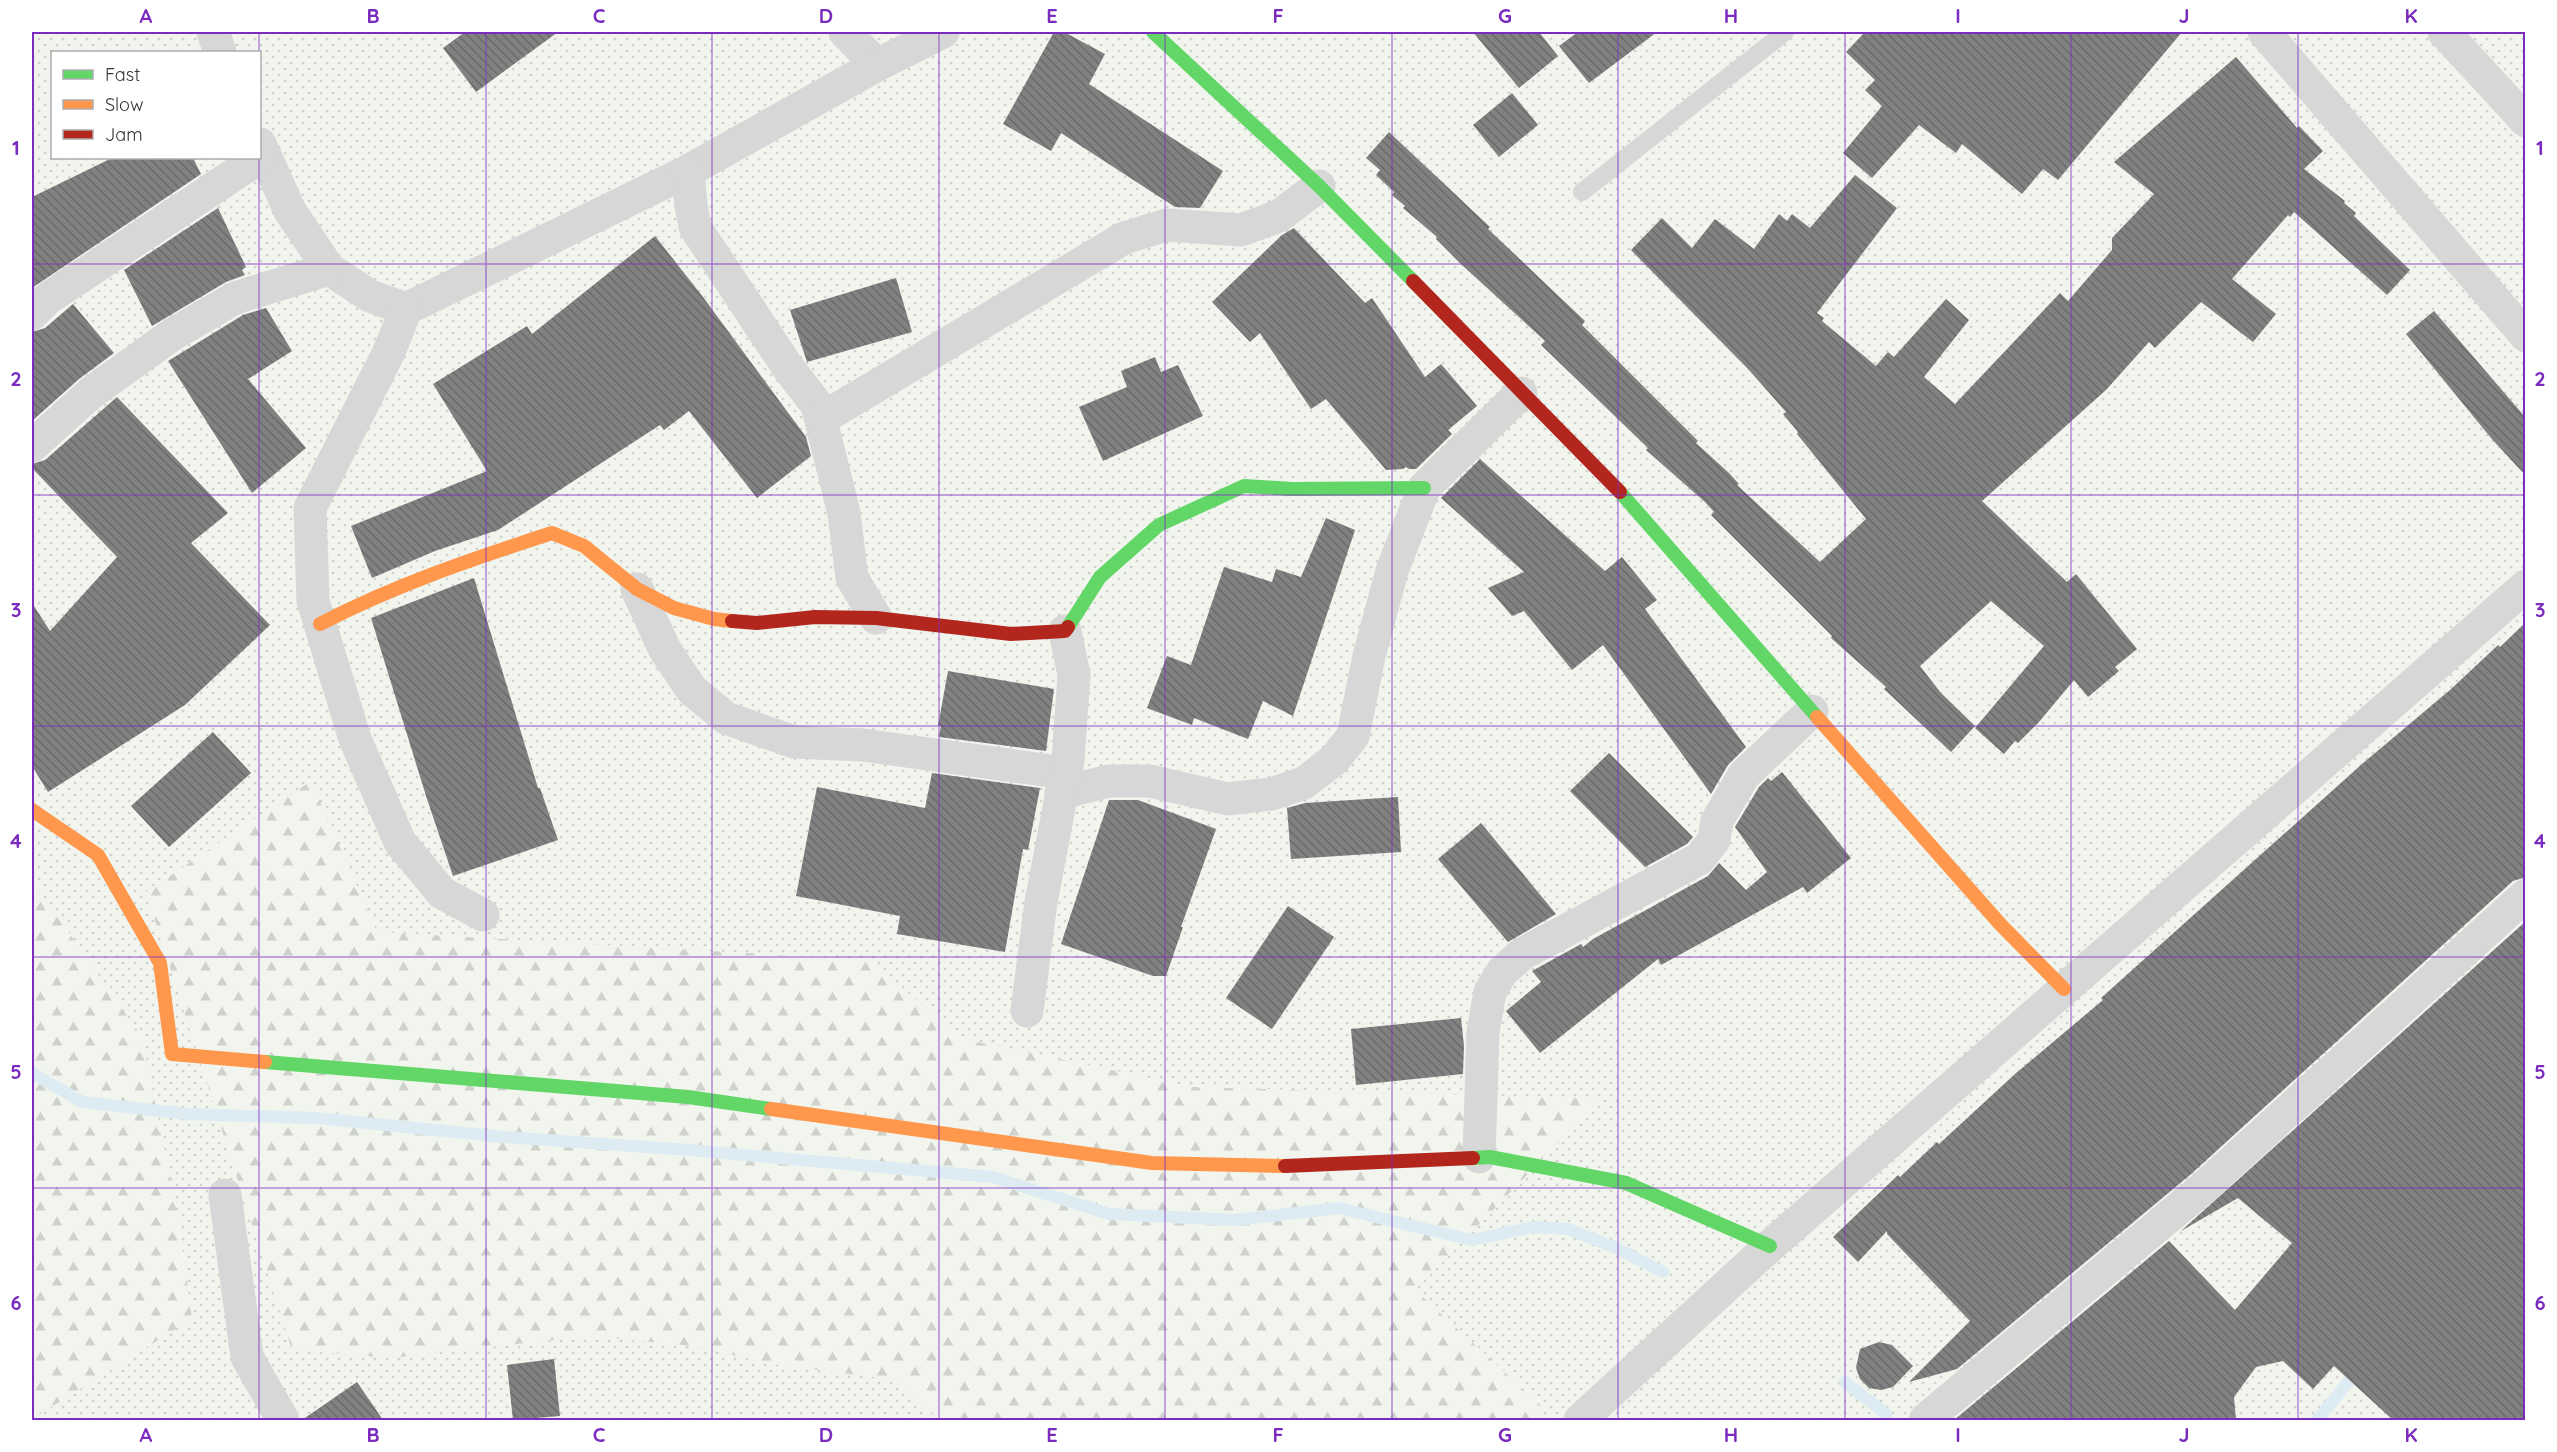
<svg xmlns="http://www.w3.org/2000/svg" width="2557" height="1452" viewBox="0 0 2557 1452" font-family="Quicksand,sans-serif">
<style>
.grass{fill:url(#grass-dots);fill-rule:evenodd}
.forest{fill:url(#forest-firs)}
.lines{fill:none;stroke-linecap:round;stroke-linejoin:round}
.stream{stroke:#ddebf3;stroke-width:12}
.building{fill:url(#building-back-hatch)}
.lane{stroke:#d7d7d7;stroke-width:18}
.street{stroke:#d7d7d7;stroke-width:33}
.fast{stroke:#63d668;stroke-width:14}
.slow{stroke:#ff974d;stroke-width:14}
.jam{stroke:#b3261e;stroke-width:14}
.grid{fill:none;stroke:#7b2cbf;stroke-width:1.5;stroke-opacity:0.55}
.neatline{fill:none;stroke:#7b2cbf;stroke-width:2}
.grid-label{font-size:20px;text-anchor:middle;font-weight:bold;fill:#7b2cbf}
</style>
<defs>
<pattern id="grass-dots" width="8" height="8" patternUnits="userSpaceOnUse" patternTransform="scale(1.5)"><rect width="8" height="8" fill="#f1f5ed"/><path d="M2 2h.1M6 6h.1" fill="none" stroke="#cfd2cc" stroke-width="1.8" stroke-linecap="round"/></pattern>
<pattern id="forest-firs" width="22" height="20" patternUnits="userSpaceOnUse" patternTransform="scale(1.5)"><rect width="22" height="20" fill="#f1f5ed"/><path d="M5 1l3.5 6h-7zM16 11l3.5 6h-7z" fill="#cfd2cc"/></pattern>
<pattern id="building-back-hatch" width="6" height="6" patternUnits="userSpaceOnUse" patternTransform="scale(1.5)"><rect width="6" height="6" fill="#818181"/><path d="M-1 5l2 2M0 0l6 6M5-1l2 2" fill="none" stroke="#6a6a6a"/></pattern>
</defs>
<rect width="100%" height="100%" fill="#fff"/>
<path class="grass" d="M32,32H2525V1420H32ZM52,52H260V158H52Z"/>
<g class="forest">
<polygon points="311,781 377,932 869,960 963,1039 1193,1087 1601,1099 1415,1290 1544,1408 1525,1420 938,1420 898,1380 778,1365 692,1346 590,1336 391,1358 292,1350 146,892"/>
<polygon points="32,880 142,1037 179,1222 192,1319 32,1419"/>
</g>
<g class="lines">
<g class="stream">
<polyline points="32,1073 82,1102 187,1114 316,1118 504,1137 689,1150 993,1177 1109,1214 1235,1220 1338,1208 1472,1240 1534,1227 1568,1229 1614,1247 1663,1272"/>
<polyline points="1845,1382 1886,1414"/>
<polyline points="2317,1420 2359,1369"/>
</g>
</g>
<g class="building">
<polygon points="465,32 558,32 476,92 443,48"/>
<polygon points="1054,32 1064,32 1105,54 1089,84 1223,171 1200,208 1175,207 1061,133 1051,151 1003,124"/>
<polygon points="1473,32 1539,32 1558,56 1519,88"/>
<polygon points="1578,32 1657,32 1589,83 1559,46"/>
<polygon points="1865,32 2182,32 2058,180 2043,169 2022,194 1962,144 1956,153 1919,125 1872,178 1843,153 1882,106 1865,90 1875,80 1846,52"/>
<polygon points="2236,57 2297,128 2299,126 2323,151 2304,169 2345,201 2344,203 2356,213 2354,216 2410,270 2387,295 2294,212 2290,217 2288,215 2232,279 2276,314 2253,342 2201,302 2155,348 2149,342 2106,390 1982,501 2067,582 2076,574 2137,649 2115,667 2119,671 2088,697 2074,680 2039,722 2018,743 2015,741 2004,754 1975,728 2044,646 1991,601 1920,666 1941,693 1975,726 1951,752 1884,689 1886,687 1831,638 1832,636 1711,515 1714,512 1705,502 1646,450 1648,448 1541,345 1545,341 1462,265 1436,239 1437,237 1403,208 1405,206 1392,195 1394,192 1376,175 1380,170 1366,158 1389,132 1490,227 1488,229 1585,321 1582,325 1698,441 1696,443 1729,473 1739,484 1737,485 1820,562 1866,519 1797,434 1798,432 1783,414 1786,412 1749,370 1631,250 1662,218 1692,248 1715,219 1754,249 1779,214 1787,221 1792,214 1810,228 1855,175 1897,208 1817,313 1824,318 1822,321 1876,366 1888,352 1894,357 1946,299 1969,320 1924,377 1955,404 2060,293 2068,301 2112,250 2112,238 2154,194 2114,162"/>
<polygon points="1512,93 1538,125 1499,157 1473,125"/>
<polygon points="112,158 193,158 201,174 32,288 32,197"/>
<polygon points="218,208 246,267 242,270 245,275 226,282 152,326 124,270"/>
<polygon points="1294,228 1365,303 1372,298 1425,377 1441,364 1477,406 1448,430 1452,434 1416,469 1409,469 1406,467 1403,469 1386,470 1326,399 1311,409 1260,333 1250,342 1212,302 1282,235"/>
<polygon points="655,236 703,297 806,437 811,456 757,498 689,411 664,430 660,425 498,530 435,551 372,578 351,526 487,471 433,384 527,326 532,334"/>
<polygon points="896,278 912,332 807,362 790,310"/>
<polygon points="73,304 114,353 79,379 32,421 32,332 45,328"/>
<polygon points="266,308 292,351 248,379 306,448 252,493 168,361 243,315"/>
<polygon points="2434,311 2526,418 2526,476 2491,438 2406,334"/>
<polygon points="1155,357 1161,372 1178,365 1203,416 1103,461 1079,407 1127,387 1121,371"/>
<polygon points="117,397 228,513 191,543 270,625 185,705 48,792 32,766 32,603 50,631 117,557 32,468 32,464 45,460"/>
<polygon points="1480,459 1605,571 1622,557 1657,600 1645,609 1746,747 1728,765 1711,794 1603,645 1572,670 1524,611 1512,616 1488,588 1524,572 1441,498"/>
<polygon points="1326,518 1355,530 1293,716 1263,701 1248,739 1194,718 1192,725 1147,708 1167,656 1191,665 1224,567 1272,582 1276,569 1301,577"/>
<polygon points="474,578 538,788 540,788 558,840 453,876 427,799 371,618"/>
<polygon points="2526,622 2526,877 2513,881 2190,1175 1957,1369 1909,1382 1970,1321 1887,1234 1887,1231 1858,1262 1833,1237 1898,1175 1900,1177 1937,1142 1939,1144 2015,1074 2103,1000 2101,998 2362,764 2450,690 2498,645 2500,647"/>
<polygon points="948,671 1054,689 1046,751 939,737 941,726 938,726"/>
<polygon points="213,732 251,773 169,847 131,806"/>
<polygon points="1609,753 1693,837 1687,844 1645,867 1570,791"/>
<polygon points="1782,772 1851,858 1807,893 1803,887 1661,965 1658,959 1540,1053 1506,1011 1541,982 1532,971 1581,944 1583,947 1593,939 1708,876 1719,863 1746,890 1767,872 1735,827 1759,787 1768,778 1771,781"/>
<polygon points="932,773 1040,788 1028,850 1023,849 1005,952 897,934 900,916 796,896 817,787 925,808"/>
<polygon points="1398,797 1401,852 1291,859 1287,808 1305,803"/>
<polygon points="1109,800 1138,800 1216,829 1181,927 1183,927 1166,976 1153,976 1061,944"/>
<polygon points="1481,823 1556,914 1508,942 1438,859"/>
<polygon points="1288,906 1334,937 1272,1029 1226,998"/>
<polygon points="2526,921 2526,1420 2393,1420 2334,1366 2313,1389 2283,1361 2256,1367 2234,1397 2236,1420 1954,1420 2169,1241 2235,1310 2292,1243 2238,1198 2181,1231"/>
<polygon points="1461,1018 1464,1046 1463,1074 1356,1085 1351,1029"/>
<polygon points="1879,1342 1892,1345 1913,1366 1893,1387 1881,1390 1869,1388 1860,1379 1856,1368 1860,1349"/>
<polygon points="554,1359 560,1416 513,1420 507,1365"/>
<polygon points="357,1382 383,1420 302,1420"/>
</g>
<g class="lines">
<polyline class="lane" points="1582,192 1785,32"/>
<g class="street">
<polyline points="213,32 220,52"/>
<polyline points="845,32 877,65"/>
<polyline points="2264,32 2526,336"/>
<polyline points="2444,32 2526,121"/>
<polyline points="260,144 290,211 329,269 370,296 406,309 688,171 877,65 943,32"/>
<polyline points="688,171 691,205 695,227 789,369 817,405 844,513 852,578 876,618"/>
<polyline points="406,309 389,352 310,508 313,601 355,739 400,842 442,893 483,915"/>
<polyline points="32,314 47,299 259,158"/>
<polyline points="821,419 1124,238 1167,225 1241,230 1279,216 1319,186"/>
<polyline points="32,446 91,393 170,336 235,298 329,269"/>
<polyline points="637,589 665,650 692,690 726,718 794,742 863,745 1065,773"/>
<polyline points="1061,793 1109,781 1150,781 1228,799 1271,794 1304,783 1334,760 1353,736 1369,656 1392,571 1424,488 1521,393"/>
<polyline points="1027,1011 1041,902 1068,761 1074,675 1065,631"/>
<polyline points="1479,1157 1483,1032 1490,992 1502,972 1522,954 1699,859 1714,840 1717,821 1744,775 1812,711"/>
<polyline points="225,1195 247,1357 283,1420"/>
<polyline points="1580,1420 1770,1246 2526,586"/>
<polyline points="1925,1420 2202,1189 2526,895"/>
</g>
<g class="fast">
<polyline points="1153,32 1319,186 1413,281"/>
<polyline points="1620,492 1817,717"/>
<polyline points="1068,627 1100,577 1159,525 1244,486 1292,489 1424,488"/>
<polyline points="265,1062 688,1097 771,1109"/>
<polyline points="1473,1158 1490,1157 1626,1183 1770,1246"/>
</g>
<g class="slow">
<path d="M320,624C395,585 472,559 552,533L584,546L637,589L674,608L714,619L732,621"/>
<polyline points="1817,717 2001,925 2064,989"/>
<polyline points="32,810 98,855 160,963 172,1054 265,1062"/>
<polyline points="771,1109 1152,1163 1285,1166"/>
</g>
<g class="jam">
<polyline points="1413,281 1620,492"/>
<polyline points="732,621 757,623 815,617 876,618 1011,634 1065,631 1068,627"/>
<polyline points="1285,1166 1473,1158"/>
</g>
</g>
<path class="grid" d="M259,32V52M486,32V1420M712,32V1420M939,32V1420M1165,32V1420M1392,32V1420M1618,32V1420M1845,32V1420M2071,32V1420M2298,32V1420M259,158V1420M32,264H2526M32,495H2526M32,726H2526M32,957H2526M32,1188H2526"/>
<rect width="2557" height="1452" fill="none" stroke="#ffffff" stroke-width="66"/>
<rect x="51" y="51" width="210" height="108" fill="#ffffff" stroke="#adadad" stroke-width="1.5"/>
<rect x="63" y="70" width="30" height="9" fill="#63d668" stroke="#adadad" stroke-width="1.5"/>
<text x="105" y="81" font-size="18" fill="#333333">Fast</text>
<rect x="63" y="100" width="30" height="9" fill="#ff974d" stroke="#adadad" stroke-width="1.5"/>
<text x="105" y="111" font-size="18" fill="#333333">Slow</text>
<rect x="63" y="130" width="30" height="9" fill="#b3261e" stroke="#adadad" stroke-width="1.5"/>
<text x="105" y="141" font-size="18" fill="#333333">Jam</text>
<rect x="33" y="33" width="2491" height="1386" class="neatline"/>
<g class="grid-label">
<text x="146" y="23">A</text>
<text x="373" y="23">B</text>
<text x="599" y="23">C</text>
<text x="826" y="23">D</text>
<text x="1052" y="23">E</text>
<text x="1278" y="23">F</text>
<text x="1505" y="23">G</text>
<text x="1731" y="23">H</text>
<text x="1958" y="23">I</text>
<text x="2184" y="23">J</text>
<text x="2411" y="23">K</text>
<text x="16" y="155">1</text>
<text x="2540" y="155">1</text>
<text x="16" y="386">2</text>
<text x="2540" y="386">2</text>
<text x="16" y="617">3</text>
<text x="2540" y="617">3</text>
<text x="16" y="848">4</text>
<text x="2540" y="848">4</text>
<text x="16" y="1079">5</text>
<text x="2540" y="1079">5</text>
<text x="16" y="1310">6</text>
<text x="2540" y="1310">6</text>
<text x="146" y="1442">A</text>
<text x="373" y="1442">B</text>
<text x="599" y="1442">C</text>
<text x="826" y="1442">D</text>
<text x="1052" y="1442">E</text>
<text x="1278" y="1442">F</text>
<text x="1505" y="1442">G</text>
<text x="1731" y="1442">H</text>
<text x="1958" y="1442">I</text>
<text x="2184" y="1442">J</text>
<text x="2411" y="1442">K</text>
</g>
</svg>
